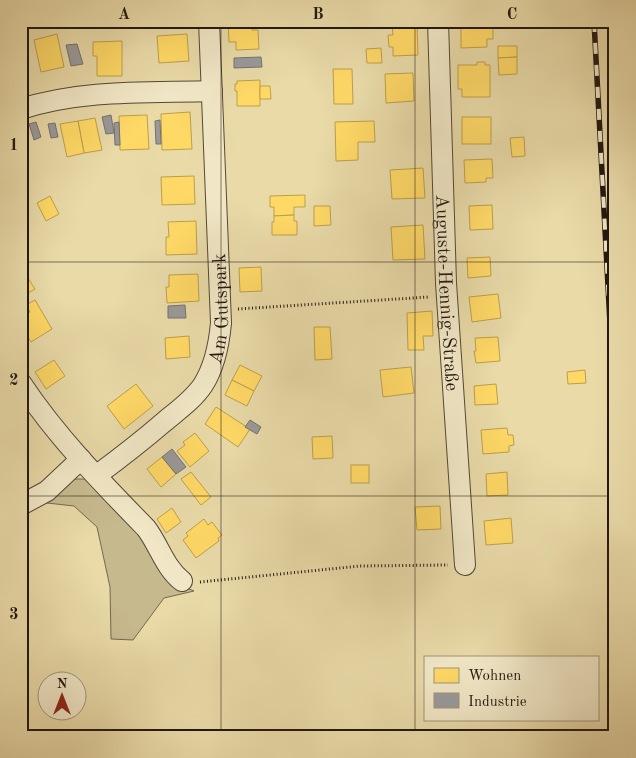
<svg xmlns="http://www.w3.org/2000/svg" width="636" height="758" viewBox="0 0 636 758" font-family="'Old Standard TT',serif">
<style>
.green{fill:#c7b98e;stroke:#74684f}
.homes{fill:#ffd966;stroke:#bc9f4c}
.industry{fill:#999;stroke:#757270}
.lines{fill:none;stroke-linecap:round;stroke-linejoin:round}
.minor-casing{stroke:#534836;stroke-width:22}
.path{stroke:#211810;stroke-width:3;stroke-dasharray:1 2.5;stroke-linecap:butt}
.minor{stroke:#f1e7c6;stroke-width:20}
.rail-casing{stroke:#211810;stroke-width:5.5}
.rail{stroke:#f1e7c6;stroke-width:4;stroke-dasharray:11;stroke-linecap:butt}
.grid{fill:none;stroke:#211810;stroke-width:1;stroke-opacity:0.55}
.labels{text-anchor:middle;stroke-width:5;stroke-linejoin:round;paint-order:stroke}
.street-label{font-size:19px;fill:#211810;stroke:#f1e7c6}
.neatline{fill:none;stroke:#211810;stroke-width:2}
.grid-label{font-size:16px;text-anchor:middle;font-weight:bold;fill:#211810}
</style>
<rect width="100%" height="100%" fill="#e9daa8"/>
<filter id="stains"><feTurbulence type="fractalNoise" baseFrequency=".004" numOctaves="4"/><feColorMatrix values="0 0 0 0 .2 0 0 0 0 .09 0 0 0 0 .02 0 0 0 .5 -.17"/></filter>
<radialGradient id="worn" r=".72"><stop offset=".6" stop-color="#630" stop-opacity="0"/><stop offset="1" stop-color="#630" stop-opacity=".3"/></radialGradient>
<polygon class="green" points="75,479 87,479 148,542 173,582 194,591 164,598 133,640 111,639 110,587 97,527 74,506 47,503 62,483"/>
<g class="homes">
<polygon points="228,21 252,21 252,30 258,30 259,49 236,50 236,42 229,42"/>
<polygon points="461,21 488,21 488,28 493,28 493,39 487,39 487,47 461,48"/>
<polygon points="417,24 418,55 393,56 393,47 389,47 388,35 393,35 392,25"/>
<polygon points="57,34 64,67 41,72 34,40"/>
<polygon points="187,34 189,61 159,63 157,36"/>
<polygon points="122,41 122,76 97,76 97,56 93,56 93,42"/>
<polygon points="498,46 517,46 517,57 498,58"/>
<polygon points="381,48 382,63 367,63 366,49"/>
<polygon points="517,57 517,74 499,75 498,58"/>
<polygon points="477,62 485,62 485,65 490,65 490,97 462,97 462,89 458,89 458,65 477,65"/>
<polygon points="333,69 352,69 353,104 334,104"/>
<polygon points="413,73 414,101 386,103 385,74"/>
<polygon points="260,80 260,106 237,106 237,91 235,91 235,84 237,84 237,81"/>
<polygon points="260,86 270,86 271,99 260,99"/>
<polygon points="190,112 192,149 162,150 161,114"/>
<polygon points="147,115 149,149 120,150 119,116"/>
<rect x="462" y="117" width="29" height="27"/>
<polygon points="95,118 102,150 84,153 78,121"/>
<polygon points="78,121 84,153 67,157 60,124"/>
<polygon points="374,121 375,142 358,142 358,160 336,161 335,122"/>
<polygon points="524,137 525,156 512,157 510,138"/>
<polygon points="492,159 493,178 486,178 486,182 465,183 464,160"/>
<polygon points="423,168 425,198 392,199 390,170"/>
<polygon points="194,176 195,204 162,205 161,177"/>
<polygon points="305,195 305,207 294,207 294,215 274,216 274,207 270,207 270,196"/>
<polygon points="50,196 59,214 46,221 37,203"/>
<polygon points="492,205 493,229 470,230 469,206"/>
<polygon points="314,206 330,206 331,225 314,226"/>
<polygon points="294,215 294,221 297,221 297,235 272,235 272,222 274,222 274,216"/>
<polygon points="196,221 197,254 166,255 166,237 169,237 168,222"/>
<polygon points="423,225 425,259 393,260 391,227"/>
<polygon points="490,257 491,276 468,278 467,258"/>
<polygon points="21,267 35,289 21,297"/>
<polygon points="261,267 262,291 240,292 239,268"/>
<polygon points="198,274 199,301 167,303 166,287 169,287 169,275"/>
<polygon points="498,294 501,318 472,322 469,297"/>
<polygon points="35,300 52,329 31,342 21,325 21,317 30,312 26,305"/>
<polygon points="432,311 433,336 423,336 424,350 408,350 407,313"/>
<polygon points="314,327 330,327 332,359 315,360"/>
<polygon points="189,336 190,357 166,359 165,338"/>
<polygon points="498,337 500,361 476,363 474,351 476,351 475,338"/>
<polygon points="54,360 65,376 46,389 35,372"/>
<polygon points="240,365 262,376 254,391 232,380"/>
<polygon points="411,367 414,393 383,397 380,370"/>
<polygon points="585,370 586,383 568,384 567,372"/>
<polygon points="232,380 254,391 247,406 225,395"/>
<polygon points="136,384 153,406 124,429 107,406"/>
<polygon points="496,384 498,404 475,405 474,386"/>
<polygon points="216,407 250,429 238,447 205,424"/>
<polygon points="507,428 508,435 513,435 514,445 509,446 509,452 483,454 481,430"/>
<polygon points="195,433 209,451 190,467 177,451 185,445 183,442"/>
<polygon points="332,436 333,458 313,459 312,437"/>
<polygon points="162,457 176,474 161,487 147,469"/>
<rect x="351" y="465" width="18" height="18"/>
<polygon points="191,472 211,497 201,505 181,479"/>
<polygon points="507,472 508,495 487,496 486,474"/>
<polygon points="440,506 441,529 417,530 415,507"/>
<polygon points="172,508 181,522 166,533 157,519"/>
<polygon points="511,518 513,543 486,545 484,521"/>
<polygon points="204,519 208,525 212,522 222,535 218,538 219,541 196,558 183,540 188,536 186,533"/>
</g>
<g class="industry">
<polygon points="495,21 513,21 513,24 496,24"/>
<polygon points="77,44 83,64 71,66 66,45"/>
<polygon points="261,57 262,67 234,68 234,58"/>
<polygon points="111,115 114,133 106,134 102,117"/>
<polygon points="160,120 161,144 156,144 155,121"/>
<polygon points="36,122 41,137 34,140 29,124"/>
<polygon points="119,122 120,145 115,145 114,123"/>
<polygon points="55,123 58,137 51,138 48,124"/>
<polygon points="185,305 186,318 168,318 168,306"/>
<polygon points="250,420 261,427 257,434 245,427"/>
<polygon points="172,449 186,467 176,474 162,457"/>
</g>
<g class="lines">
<g class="minor-casing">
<g id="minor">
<path id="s1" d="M438,21L446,283L465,565"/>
<path d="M21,109C83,89 148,93 212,91"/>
<path d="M21,383C56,436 102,483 146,528C159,545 165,568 182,581"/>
<path id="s2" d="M97,475C120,458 142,441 164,422C177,411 193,400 203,385C215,366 219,345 221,323L209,21"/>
<polyline points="21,505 47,491 81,459"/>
</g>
</g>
<g class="path">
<polyline points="238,309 429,297"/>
<polyline points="200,582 360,566 448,565"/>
</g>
<use href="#minor" class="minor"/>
<g class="rail-casing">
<polyline id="rail" points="594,21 615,418"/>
</g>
<use href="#rail" class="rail"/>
</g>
<path class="grid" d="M221,21V737M415,21V737M21,262H615M21,496H615"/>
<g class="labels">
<g class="street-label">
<text dy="7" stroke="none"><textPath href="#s1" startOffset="272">Auguste-Hennig-Straße</textPath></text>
<text dy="7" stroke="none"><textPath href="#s2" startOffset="219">Am Gutspark</textPath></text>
</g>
</g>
<rect width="636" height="758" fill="none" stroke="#e9daa8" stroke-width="55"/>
<rect x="424" y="656" width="175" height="65" fill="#f1e7c6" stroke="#9e947d"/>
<rect x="434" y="668" width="25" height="15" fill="#ffd966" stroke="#9e947d"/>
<text x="468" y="680" font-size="15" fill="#211810">Wohnen</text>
<rect x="434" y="693" width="25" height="15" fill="#999999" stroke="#9e947d"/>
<text x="468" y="706" font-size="15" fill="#211810">Industrie</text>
<g transform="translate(62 696)"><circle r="24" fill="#f1e7c6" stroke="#9e947d"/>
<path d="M0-4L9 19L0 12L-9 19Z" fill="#8f2418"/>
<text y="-8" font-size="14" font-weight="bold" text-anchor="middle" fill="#211810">N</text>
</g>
<rect x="28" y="28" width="580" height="702" class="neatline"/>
<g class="grid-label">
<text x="124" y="19">A</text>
<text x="318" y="19">B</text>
<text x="512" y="19">C</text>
<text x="14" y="150">1</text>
<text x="14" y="385">2</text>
<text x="14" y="619">3</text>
</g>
<rect width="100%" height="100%" filter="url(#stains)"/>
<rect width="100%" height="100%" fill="url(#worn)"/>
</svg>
